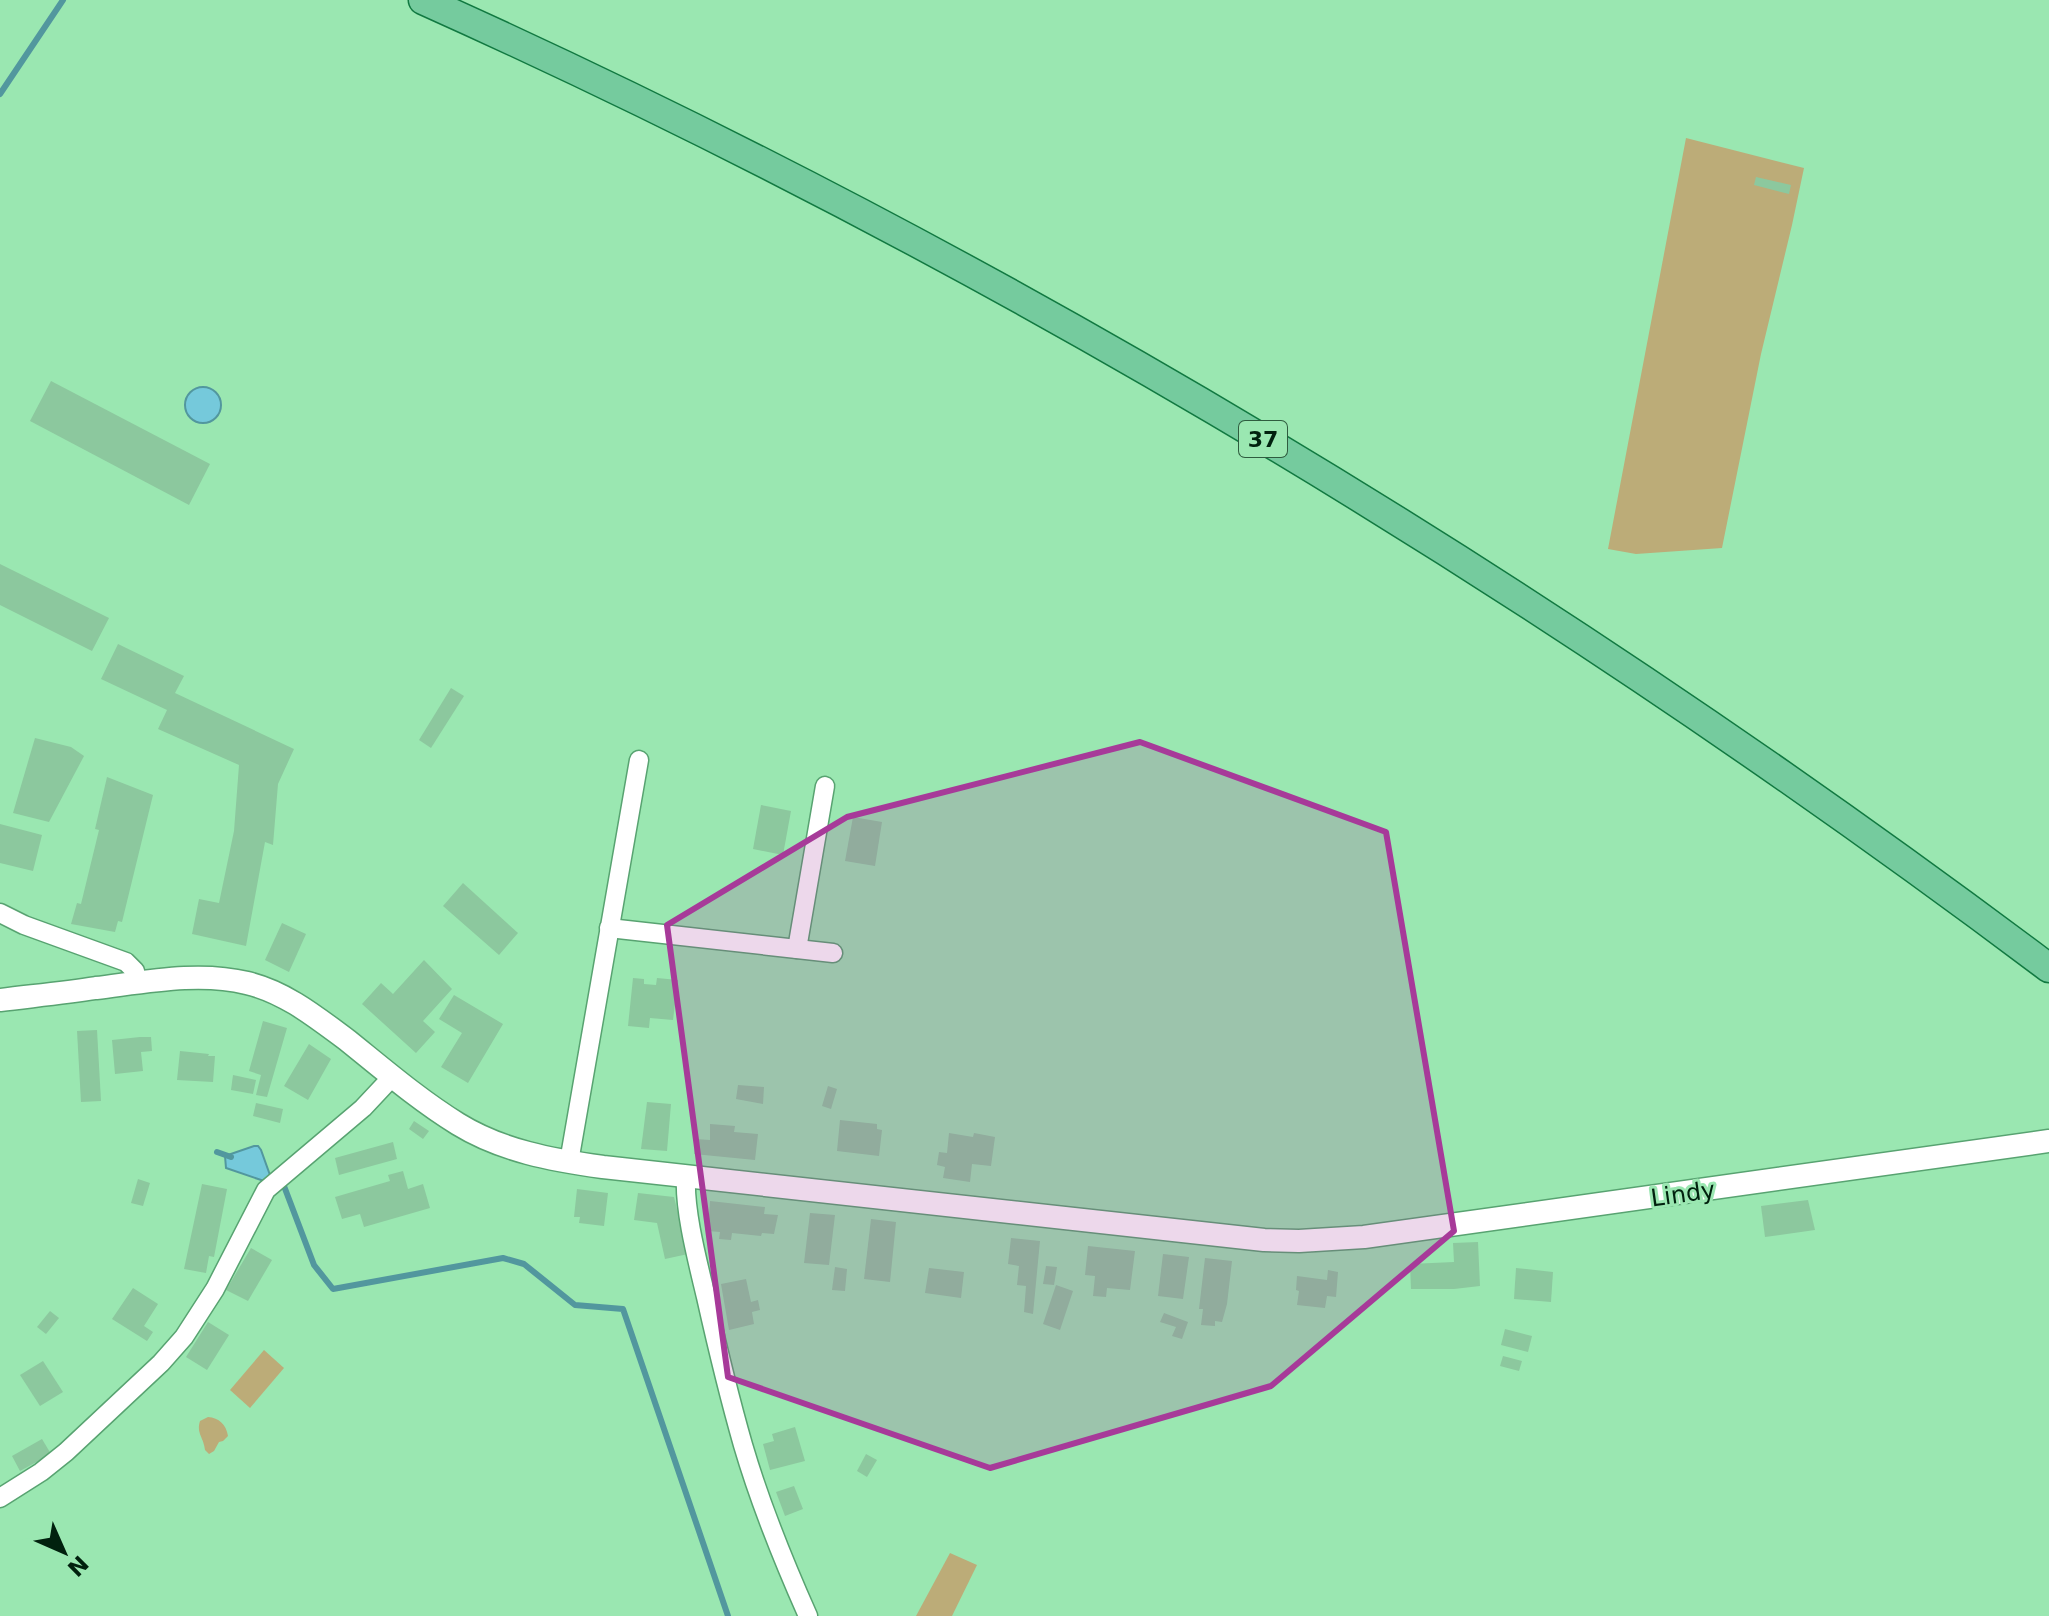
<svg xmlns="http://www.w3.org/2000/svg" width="2049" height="1616" viewBox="0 0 2049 1616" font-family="'DejaVu Sans',sans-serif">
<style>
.green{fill:#bcac78}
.water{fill:#75c9db;stroke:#52979e;stroke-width:2}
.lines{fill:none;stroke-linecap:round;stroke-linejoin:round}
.stream{stroke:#52979e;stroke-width:6}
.building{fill:#8cc89e}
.minor-casing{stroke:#58a371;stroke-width:21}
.tertiary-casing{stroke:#58a371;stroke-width:25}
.primary-casing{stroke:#117941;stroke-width:31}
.minor{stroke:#fff;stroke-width:18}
.tertiary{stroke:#fff;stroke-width:22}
.primary{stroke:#75cb9e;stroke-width:28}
.marked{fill:#a73a99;fill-opacity:0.2;stroke:#a73a99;stroke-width:6;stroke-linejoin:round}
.labels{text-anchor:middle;stroke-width:6;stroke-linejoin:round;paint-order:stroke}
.shield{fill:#9ae7b1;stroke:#2f5c3f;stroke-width:2}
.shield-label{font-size:22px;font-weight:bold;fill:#01210e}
.street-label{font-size:24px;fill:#01210e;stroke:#9ae7b1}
</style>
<rect width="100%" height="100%" fill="#9ae7b1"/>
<g class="green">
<polygon points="1686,138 1804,168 1792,225 1761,354 1722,548 1636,554 1608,549"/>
<polygon points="264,1350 284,1368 250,1408 230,1390"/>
<path d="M208,1417C219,1418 226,1424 228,1436L223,1441L219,1442L214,1451L209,1454L205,1450C204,1438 196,1433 200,1421Z"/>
<polygon points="950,1553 977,1565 952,1616 916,1616"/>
</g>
<g class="water">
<circle cx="203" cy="405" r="18"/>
<polygon points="254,1146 258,1146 261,1150 271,1178 264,1181 226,1168 225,1156"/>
</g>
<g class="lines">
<g class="stream">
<polyline points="0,94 63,0"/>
<polyline points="217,1152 231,1157"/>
<polyline points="279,1183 284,1186 314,1265 333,1289 503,1258 524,1264 575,1305 623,1309 728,1616"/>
</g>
</g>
<g class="building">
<polygon points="1756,177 1791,185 1789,194 1754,185"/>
<polygon points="51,381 210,464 189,505 30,421"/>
<polygon points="0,564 109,618 92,651 0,605"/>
<polygon points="118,644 184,676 175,693 294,749 278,784 273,845 265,842 246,946 192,934 199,899 219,903 234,831 239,765 158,729 167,710 101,679"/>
<polygon points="451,688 464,696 431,748 419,740"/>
<polygon points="35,738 71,747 84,756 49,822 13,813"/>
<polygon points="107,777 153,795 122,922 118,921 115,932 71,924 77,903 81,904 99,830 95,829"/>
<polygon points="761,805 791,811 783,855 753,849"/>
<polygon points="853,817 882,822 875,866 845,861"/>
<polygon points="0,824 42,835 33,871 0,863"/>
<polygon points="463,883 518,933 499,955 443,906"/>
<polygon points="282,923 306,934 289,972 265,960"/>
<polygon points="424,960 452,989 423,1021 435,1032 416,1053 362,1004 381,983 393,994"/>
<polygon points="633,978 644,979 644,984 656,985 657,978 678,980 673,1020 650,1018 649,1028 628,1026"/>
<polygon points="454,995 503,1024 468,1083 441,1067 462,1033 439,1019"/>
<polygon points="263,1021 287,1028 267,1097 256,1095 261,1075 249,1071"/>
<polygon points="97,1030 101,1101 81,1102 77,1031"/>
<polygon points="140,1037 151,1037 152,1051 141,1052 143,1071 115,1074 112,1040"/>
<polygon points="309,1044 331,1059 308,1100 284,1086"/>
<polygon points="180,1051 209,1054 208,1056 215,1056 213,1082 177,1080"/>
<polygon points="233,1075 256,1080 253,1094 231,1090"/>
<polygon points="738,1085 764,1087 763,1104 736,1099"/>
<polygon points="828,1086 837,1089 831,1109 822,1106"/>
<polygon points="647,1102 671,1104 667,1151 641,1149"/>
<polygon points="256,1103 283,1109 280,1123 253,1116"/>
<polygon points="840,1120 877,1124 877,1129 882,1130 879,1156 837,1151"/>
<polygon points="414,1121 429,1131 423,1139 409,1129"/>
<polygon points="710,1124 735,1126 734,1132 758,1134 755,1160 694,1154 695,1139 710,1140"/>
<polygon points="949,1133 973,1137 974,1133 995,1137 991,1166 972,1164 970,1182 943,1178 945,1167 937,1165 939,1152 947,1153"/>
<polygon points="393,1142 397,1159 339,1175 335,1158"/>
<polygon points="403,1171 408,1189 423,1184 430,1208 364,1227 360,1214 342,1219 335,1197 390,1181 388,1175"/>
<polygon points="138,1179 150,1183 143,1206 131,1203"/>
<polygon points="202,1184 227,1189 214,1257 209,1256 206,1273 184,1269"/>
<polygon points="577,1189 608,1193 604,1226 579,1223 580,1217 574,1217"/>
<polygon points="638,1193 674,1197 688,1254 665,1259 657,1223 634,1220"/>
<polygon points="1808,1200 1815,1230 1765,1237 1761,1206"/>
<polygon points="710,1201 765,1207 764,1214 778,1215 774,1234 762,1233 761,1236 732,1233 731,1240 719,1239 720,1232 708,1231"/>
<polygon points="810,1213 835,1215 829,1265 804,1263"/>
<polygon points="871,1219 896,1222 890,1282 864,1279"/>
<polygon points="1011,1238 1040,1241 1033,1314 1024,1312 1026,1286 1017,1285 1019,1266 1008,1264"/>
<polygon points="1478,1242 1480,1286 1454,1289 1411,1289 1410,1264 1454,1262 1453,1243"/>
<polygon points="1088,1246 1135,1251 1130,1290 1107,1288 1106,1297 1093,1296 1095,1276 1085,1275"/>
<polygon points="251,1248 272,1260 248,1301 226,1290"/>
<polygon points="1163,1254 1189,1257 1183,1299 1158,1296"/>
<polygon points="1205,1258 1232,1261 1227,1304 1222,1322 1215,1321 1215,1326 1201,1325 1203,1309 1199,1309"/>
<polygon points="1046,1266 1057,1267 1054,1285 1043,1284"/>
<polygon points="835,1267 847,1269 845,1291 832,1290"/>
<polygon points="929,1268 964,1272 961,1298 925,1293"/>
<polygon points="1516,1268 1553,1272 1551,1302 1514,1299"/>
<polygon points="1328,1270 1338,1272 1336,1297 1327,1296 1325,1308 1297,1305 1299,1291 1296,1290 1297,1276 1327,1280"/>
<polygon points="746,1279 751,1302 758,1300 760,1310 752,1312 754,1324 729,1330 721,1284"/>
<polygon points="1056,1285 1073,1291 1060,1330 1043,1324"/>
<polygon points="133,1288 158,1304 144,1326 153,1332 147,1341 112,1319"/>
<polygon points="50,1311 59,1318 46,1334 37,1327"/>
<polygon points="1164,1313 1188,1322 1182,1339 1172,1336 1176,1327 1160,1322"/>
<polygon points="208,1322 229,1335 207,1370 186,1357"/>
<polygon points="1505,1329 1532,1336 1528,1352 1501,1345"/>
<polygon points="1503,1356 1522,1361 1519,1371 1500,1366"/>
<polygon points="43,1361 63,1392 40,1406 20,1375"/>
<polygon points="795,1427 805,1461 770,1470 763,1444 774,1441 772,1434"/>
<polygon points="42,1439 51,1454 20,1471 12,1456"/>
<polygon points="866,1454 877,1460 867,1477 857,1471"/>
<polygon points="794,1486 803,1509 785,1516 776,1492"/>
</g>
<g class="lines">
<g class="minor-casing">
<g id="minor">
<polyline points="0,913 24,925 126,962 135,971 137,983"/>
<polyline points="609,928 833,953"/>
<polyline points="797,949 825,786"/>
<polyline points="569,1162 639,760"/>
<path d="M686,1177C684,1211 698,1263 706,1297C717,1346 729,1396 743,1445C760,1503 783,1560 808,1616"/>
<polyline points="0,1498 41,1472 66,1452 161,1363 184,1337 215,1289 266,1190 363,1108 393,1076"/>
</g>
</g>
<g class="tertiary-casing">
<path id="tertiary" d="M0,1000C32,996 64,993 96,988C145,982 199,971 247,983C285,992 316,1017 347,1040C383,1069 419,1100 458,1124C502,1151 552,1160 603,1167L1264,1240L1299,1241L1364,1237L2049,1141"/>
</g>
<g class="primary-casing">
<path id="primary" d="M423,0C1000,259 1544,589 2049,968"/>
</g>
<use href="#minor" class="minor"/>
<use href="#tertiary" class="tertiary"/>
<use href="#primary" class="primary"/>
</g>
<path class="marked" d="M1140,742L1386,832L1454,1231L1271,1386L990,1468L728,1377L667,925L847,817Z"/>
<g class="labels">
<rect class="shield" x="1239" y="421" width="48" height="36" rx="6"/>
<g class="shield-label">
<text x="1263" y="447">37</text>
</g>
<g class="street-label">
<text transform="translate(1683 1194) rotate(-8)" y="8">Lindy</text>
</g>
</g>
<g transform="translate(64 1552) rotate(135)" stroke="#9ae7b1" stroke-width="6" paint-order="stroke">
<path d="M0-6L14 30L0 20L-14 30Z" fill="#01210e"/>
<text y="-12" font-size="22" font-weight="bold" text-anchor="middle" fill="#01210e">N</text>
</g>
</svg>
